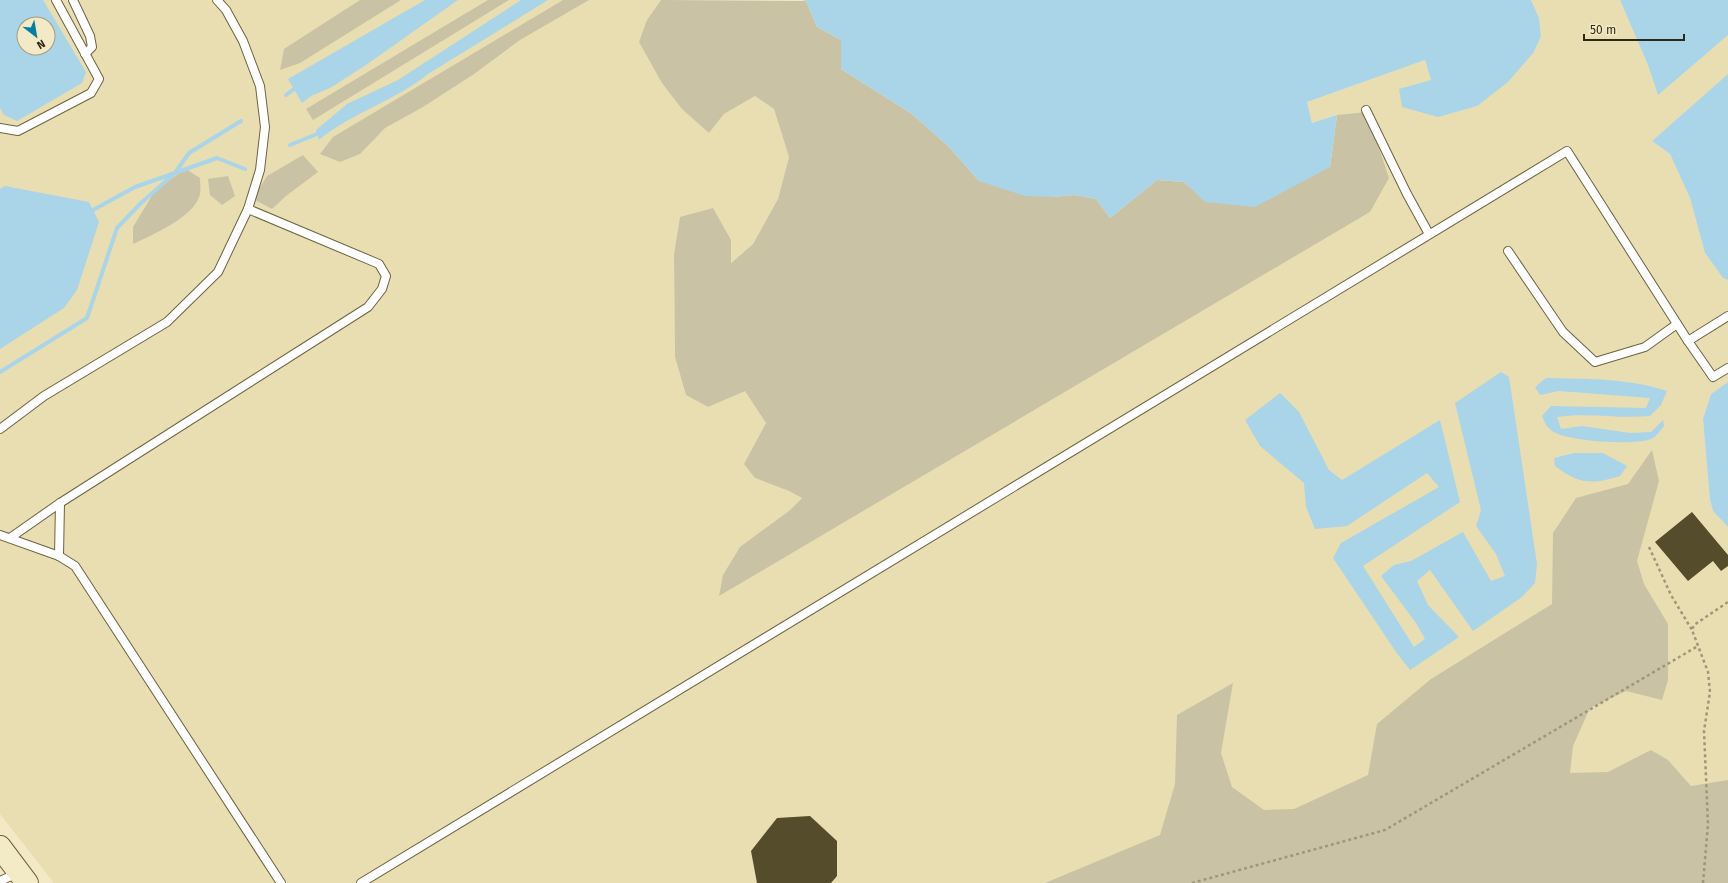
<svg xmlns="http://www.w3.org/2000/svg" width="1728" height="883" viewBox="0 0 1728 883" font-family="'Fira Sans',sans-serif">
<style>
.built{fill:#e9deb1;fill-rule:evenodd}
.green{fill:#cac2a5}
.water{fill:#aad4e8;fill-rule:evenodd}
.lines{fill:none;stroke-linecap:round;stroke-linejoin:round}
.stream{stroke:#aad4e8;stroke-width:4}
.building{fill:#544c2a}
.lane-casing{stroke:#6b6342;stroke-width:10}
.secondary-casing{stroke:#6b6342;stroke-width:24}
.path{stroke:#9e977c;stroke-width:2.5;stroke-dasharray:3 3;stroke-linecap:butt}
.lane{stroke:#fff;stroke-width:8}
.secondary{stroke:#f3eac6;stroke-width:22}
</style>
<rect width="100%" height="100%" fill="#f3e9c4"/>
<path class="built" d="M0,0H661L647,20L709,133L724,114L755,96L774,109L789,157L778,199L753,244L730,263L680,217L674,254L675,357L686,395L708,407L745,390L766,423L755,478L789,491L802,498L789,511L720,595L1370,212L1337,115L1312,123L1307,102L1425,60L1431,80L1399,89L1534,52L1541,36L1539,18L1531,0H1620L1648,65L1658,94L1728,35V74L1652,141L1670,154L1690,198L1705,253L1723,278L1728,280V382L1711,394L1703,419L1710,500L1713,511L1728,527V883H54L0,814ZM24,24H48V48H24Z"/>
<g class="green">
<polygon points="360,0 401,0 300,63 280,70 284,49"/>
<polygon points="488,0 509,0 313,120 306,109"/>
<polygon points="563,0 589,0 520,40 474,74 423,107 385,128 360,154 340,162 320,154 333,137"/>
<polygon points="661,0 806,1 817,27 841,40 841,69 912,114 949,147 979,181 1052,197 1075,195 1096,199 1110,218 1157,180 1184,182 1206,202 1330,167 1337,115 1367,112 1389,178 1370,212 719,596 723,575 740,547 789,511 802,498 789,491 755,478 744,464 766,423 745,391 708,407 686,395 675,357 674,254 680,217 713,208 731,240 731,263 753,244 778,199 789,157 774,109 755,96 724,114 709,133 682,109 662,83 639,42 647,20"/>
<polygon points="303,155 318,172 286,196 272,209 253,199 267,176"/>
<path d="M186,169L200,178C200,183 201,189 200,194C195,217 152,235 133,244V227L156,189Z"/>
<polygon points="228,176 235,196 222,205 210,195 208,179"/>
<polygon points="1652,450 1659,481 1637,561 1644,584 1668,624 1668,680 1662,700 1626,691 1590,708 1573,746 1570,773 1608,772 1651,750 1668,760 1691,786 1728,780 1728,883 1045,883 1160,835 1175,784 1177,715 1233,683 1221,753 1232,787 1264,810 1294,809 1368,775 1377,724 1431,679 1552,604 1553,533 1576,498 1628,484"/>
</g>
<g class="water">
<path d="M0,0H43L86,72L82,83L17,121L4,115L0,108ZM24,24H48V48H24Z"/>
<polygon points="425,0 458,0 366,65 330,88 311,96 302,103 288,79"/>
<path d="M521,0H548L428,74C395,101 351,113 319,140L316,130L347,104L398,80Z"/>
<polygon points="802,0 1531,0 1539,18 1541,36 1534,52 1508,82 1477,106 1438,117 1402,107 1399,89 1431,80 1425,60 1307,102 1312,123 1337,115 1330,167 1255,207 1205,202 1184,182 1157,180 1110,218 1096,199 1075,195 1052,197 1025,196 979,181 949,147 912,114 841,69 841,40 817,27 806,1"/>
<polygon points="1620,0 1728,0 1728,35 1658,95 1648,65"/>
<polygon points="1728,74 1728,280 1723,278 1705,253 1690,198 1670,154 1652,141"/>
<polygon points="5,186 89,202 99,222 77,290 64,308 0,349 0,189"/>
<polygon points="1501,372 1509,377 1537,564 1535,583 1522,597 1473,631 1430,570 1417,581 1428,605 1459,637 1410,670 1396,652 1333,558 1341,543 1439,487 1427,473 1347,526 1315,529 1306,507 1304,483 1260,446 1245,420 1280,393 1299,412 1329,470 1342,480 1440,420 1460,502 1363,566 1414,647 1425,639 1416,623 1381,576 1394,565 1411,561 1463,532 1491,581 1505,576 1496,554 1476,526 1481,510 1455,403"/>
<path d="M1546,378C1588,379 1628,378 1667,391L1661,405L1650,416C1619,419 1588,412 1557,417L1561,429L1582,426L1630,433L1651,432L1663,420L1664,426C1661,430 1656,437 1651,439C1635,446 1568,441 1554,432C1547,428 1545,423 1542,416L1551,406L1646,408L1650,398L1559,391L1540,395L1535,387Z"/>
<polygon points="1728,382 1728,527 1713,511 1710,500 1703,419 1711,394"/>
<path d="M1574,453H1603L1627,466L1620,476C1592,485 1578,484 1555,466L1554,458Z"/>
</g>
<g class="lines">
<g class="stream">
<polyline points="286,95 294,89"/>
<polyline points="290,145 317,134"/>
<polyline points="93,210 135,187 175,173 189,153 241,121"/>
<polyline points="0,372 87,318 117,228 141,203 175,173 217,158 245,169"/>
</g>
</g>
<g class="building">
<polygon points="1692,512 1728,555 1728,566 1721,571 1713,561 1688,581 1655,542"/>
<polygon points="810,816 837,841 837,876 831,883 757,883 751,851 777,818"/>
</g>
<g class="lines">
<g class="lane-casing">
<g id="lane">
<polyline points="73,0 90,36 92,47 85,54"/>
<polyline points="1366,110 1407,194 1429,234"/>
<polyline points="0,128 18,131 91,93 99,79 56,0"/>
<polyline points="1508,251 1563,332 1595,362 1645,347 1677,324"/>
<polyline points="1688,341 1728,316"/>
<polyline points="0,429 44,396 167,322 218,272 248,209 260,170 265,127 260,86 243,41 226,10 217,0"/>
<polyline points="0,535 59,556 75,566 281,883"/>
<polyline points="10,538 60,503 368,307 382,289 386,276 379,264 248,209"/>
<polyline points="59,556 60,503"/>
<polyline points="0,881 18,873"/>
<polyline points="361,883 1567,151 1688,341 1713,377 1728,368"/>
</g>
</g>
<g class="secondary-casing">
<polyline id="secondary" points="0,847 27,883"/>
</g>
<g class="path">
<polyline points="1649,547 1671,595 1692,630"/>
<polyline points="1192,883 1385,830 1698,646"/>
<polyline points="1703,883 1708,824 1704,731 1710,692 1708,672 1692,630 1694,625 1728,602"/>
</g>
<use href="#lane" class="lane"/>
<use href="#secondary" class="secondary"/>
</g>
<g transform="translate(36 36) rotate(149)"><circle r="19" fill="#f3e9c4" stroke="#a39c80"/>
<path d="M0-3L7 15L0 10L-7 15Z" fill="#027fa5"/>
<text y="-6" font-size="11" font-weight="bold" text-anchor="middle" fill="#2c281a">N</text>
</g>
<path d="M1584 34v6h100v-6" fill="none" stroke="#2c281a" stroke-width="2"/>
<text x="1590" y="34" font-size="12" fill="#2c281a" stroke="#f3e9c4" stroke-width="3" paint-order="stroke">50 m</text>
</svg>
